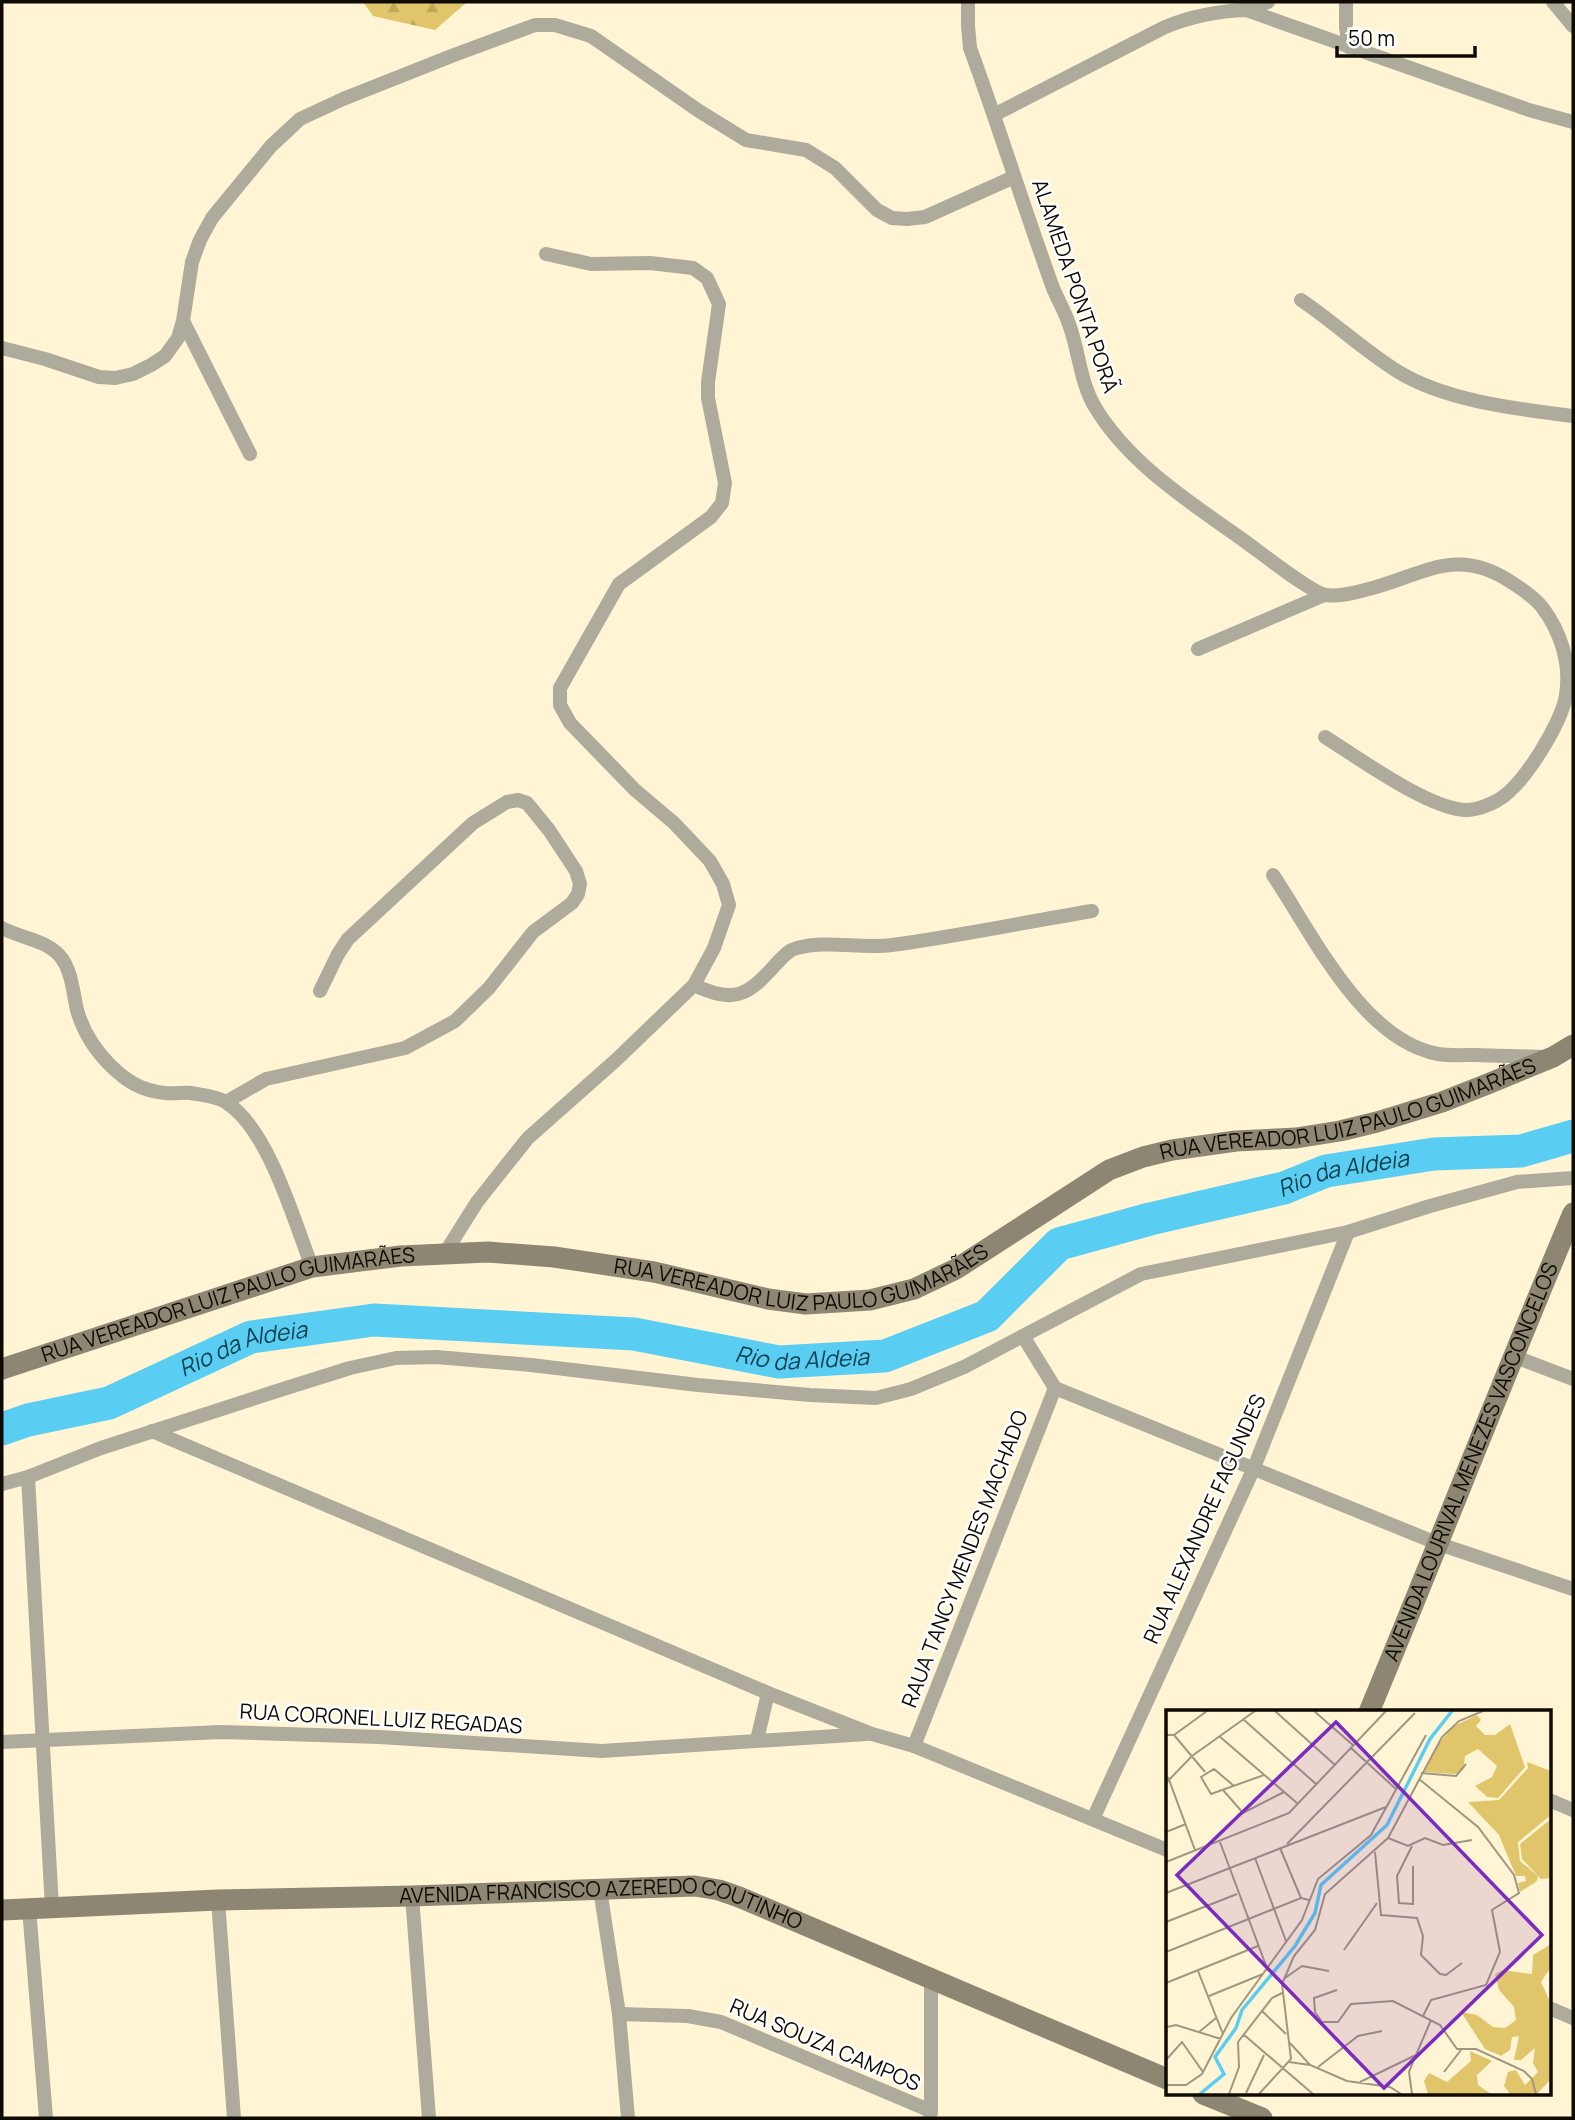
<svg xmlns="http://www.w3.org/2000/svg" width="1575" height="2120" viewBox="0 0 1575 2120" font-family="Manrope,sans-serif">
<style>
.forest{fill:url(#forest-firs)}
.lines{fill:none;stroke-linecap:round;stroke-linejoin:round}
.river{stroke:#5acdf2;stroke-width:33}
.street{stroke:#aeaa9c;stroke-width:14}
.secondary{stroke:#8c8672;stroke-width:21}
.labels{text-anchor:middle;stroke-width:5;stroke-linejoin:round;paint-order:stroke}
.street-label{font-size:21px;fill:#0f0b03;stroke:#fff}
.water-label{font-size:23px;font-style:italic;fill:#0d4150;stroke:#fff}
.inset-river{fill:none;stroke:#5acdf2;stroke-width:3.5}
.inset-road{fill:none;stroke:#9f9780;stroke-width:2}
.view{fill:#7b2cbf;fill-opacity:0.15;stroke:#7b2cbf;stroke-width:3.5}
.inset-edge{fill:none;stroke:#0f0b03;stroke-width:3.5}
</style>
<defs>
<pattern id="forest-firs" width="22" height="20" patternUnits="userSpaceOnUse" patternTransform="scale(1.75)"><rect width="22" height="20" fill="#e1c56b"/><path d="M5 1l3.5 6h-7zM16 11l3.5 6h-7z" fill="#c0a85b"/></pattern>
</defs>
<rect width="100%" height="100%" fill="#fff5d4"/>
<polygon class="forest" points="363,2 467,2 435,30 373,16"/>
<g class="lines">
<path class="river" id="s1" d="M2,1429L28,1420L109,1403L251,1337L374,1320L634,1334L779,1362L885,1356L987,1316L1059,1244L1150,1219L1284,1188L1326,1171L1434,1154L1521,1151L1573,1136"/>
<g class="street">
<path d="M968,2V26L970,48C999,127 1024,208 1053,288C1058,300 1065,312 1069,324C1079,351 1080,382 1095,407C1129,464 1190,502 1243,540C1259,551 1311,593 1326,595C1339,597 1353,593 1365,590C1422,576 1455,545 1511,582C1522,589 1534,597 1542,607C1561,632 1571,664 1566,695C1562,723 1523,786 1498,800C1490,805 1476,810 1467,810C1430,810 1357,757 1325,737"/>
<polyline points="1346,2 1346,27 1349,47"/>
<polyline points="1553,2 1573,26"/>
<polyline points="1246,10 1268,2"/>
<path d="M994,115L1165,27C1192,16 1217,11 1246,10L1529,110L1573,122"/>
<path d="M1301,300C1334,322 1363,350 1397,371C1445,401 1517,409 1573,416"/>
<polyline points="183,321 250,454"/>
<polyline points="2,348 45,359 99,377 115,378 133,374 151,365 165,356 178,338 183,321 192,262 200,240 212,218 271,146 285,133 300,119 343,99 454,55 535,25 555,25 591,36 699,111 746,140 806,150 835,168 877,210 892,218 907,219 925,217 1014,177"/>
<polyline points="1198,649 1324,595"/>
<path d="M1273,875C1312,933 1362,1040 1438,1054C1450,1056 1463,1055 1475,1055C1498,1056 1521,1056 1544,1057"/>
<path d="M2,928C20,938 44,939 59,955C72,969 73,993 77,1010C83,1031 94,1049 110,1065C126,1081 142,1091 165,1093C174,1094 183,1092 191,1093C202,1095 219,1097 227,1103C269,1130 294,1221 312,1267"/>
<path d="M694,985C734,1004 748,996 776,964C782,958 788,950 797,948C828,940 860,949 892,945C959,936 1026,922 1092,911"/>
<polyline points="226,1102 266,1079 405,1048 455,1021 489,988 533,932 572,903 578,894 580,884 576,871 549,830 527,803 518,800 507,802 473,823 348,939 338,954 320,991"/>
<polyline points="445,1253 477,1202 528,1138 616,1060 694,985 714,948 729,905 723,884 710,861 674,823 635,790 570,723 560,705 560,688 619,584 711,517 722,503 725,483 708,398 708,382 719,304 707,278 693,268 650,263 591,264 546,254"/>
<polyline points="1023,1336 1055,1388 1439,1544 1573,1589"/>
<polyline points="1513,1356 1573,1379"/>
<polyline points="152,1431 768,1693 872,1734 914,1746 1167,1850"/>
<polyline points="28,1477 52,1908"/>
<polyline points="2,1484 28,1477 101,1448 280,1390 350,1368 396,1358 436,1357 531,1365 698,1385 810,1395 876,1398 911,1389 964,1367 1141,1274 1348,1232 1430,1206 1517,1182 1573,1178"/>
<polyline points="757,1740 768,1693"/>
<polyline points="2,1742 221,1732 379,1737 602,1751 867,1734"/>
<polyline points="914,1746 1055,1388"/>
<polyline points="1549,1800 1573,1810"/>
<polyline points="1093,1819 1253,1470 1348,1232"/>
<polyline points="600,1889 619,2014 628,2118"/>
<polyline points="412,1896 429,2118"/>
<polyline points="218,1900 234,2118"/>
<polyline points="29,1908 46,2118"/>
<polyline points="1549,2008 1573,2018"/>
<polyline points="619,2014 688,2016 721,2022 931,2111 930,2118"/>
<polyline points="931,2111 931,1978"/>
</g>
<g class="secondary">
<path id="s2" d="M2,1369L312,1267L401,1256L488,1252L554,1257L654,1272L768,1299L806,1304L870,1300L914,1289L956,1269L1109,1170L1143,1157L1172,1150L1236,1141L1296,1138L1340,1131L1377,1122L1442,1102L1490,1083L1553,1057L1573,1045"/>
<path id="s3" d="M1369,1712C1438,1546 1503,1379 1573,1213"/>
<path id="s4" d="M2,1910L218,1900L412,1896L695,1886L719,1890L739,1897L1167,2079"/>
<polyline points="1203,2094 1262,2118"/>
</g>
</g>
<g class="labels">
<g class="street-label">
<text transform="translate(1075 286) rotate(71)" y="7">ALAMEDA PONTA PORÃ</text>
<text dy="7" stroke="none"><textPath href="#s2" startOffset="1412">RUA VEREADOR LUIZ PAULO GUIMARÃES</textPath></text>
<text dy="7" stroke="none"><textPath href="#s2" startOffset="824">RUA VEREADOR LUIZ PAULO GUIMARÃES</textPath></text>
<text dy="7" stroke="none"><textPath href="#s2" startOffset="236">RUA VEREADOR LUIZ PAULO GUIMARÃES</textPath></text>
<text dy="7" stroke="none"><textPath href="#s3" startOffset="270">AVENIDA LOURIVAL MENEZES VASCONCELOS</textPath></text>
<text transform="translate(1205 1519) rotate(-66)" y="7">RUA ALEXANDRE FAGUNDES</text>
<text transform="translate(965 1559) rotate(-69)" y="7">RAUA TANCY MENDES MACHADO</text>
<text transform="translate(381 1719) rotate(3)" y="7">RUA CORONEL LUIZ REGADAS</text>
<text dy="7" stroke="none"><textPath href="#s4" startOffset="602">AVENIDA FRANCISCO AZEREDO COUTINHO</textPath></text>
<text transform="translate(825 2045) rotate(23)" y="7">RUA SOUZA CAMPOS</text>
</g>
<g class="water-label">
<text dy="8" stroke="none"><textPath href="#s1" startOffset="1410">Rio da Aldeia</textPath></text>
<text dy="8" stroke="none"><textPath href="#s1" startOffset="256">Rio da Aldeia</textPath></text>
<text dy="8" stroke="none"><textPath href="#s1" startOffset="822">Rio da Aldeia</textPath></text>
</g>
</g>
<g transform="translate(1166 1710)">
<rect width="385" height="385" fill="#fff5d4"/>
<path d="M311,5L315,10L310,16L319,25H329L344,14L359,57L332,88L321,87L309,76L326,67L331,56L312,39L299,46L297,60L289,64L257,62L273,33L288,16ZM361,52L385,61V105L352,132L354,151L372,166L371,171L354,182L352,173L360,171L359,166H350L333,125L302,92L333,90L362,58ZM385,109V168L375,169L356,149L354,134Z" fill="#e1c56b"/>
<path d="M385,234V257L375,272L385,294V369L371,384H344L338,376L342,362L350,360L359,375L372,362L367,353L369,338L355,350H348L353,326L346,327L344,340L335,346L319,339L295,302L311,305L327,317L339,318L350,310L348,297L333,280L329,264L337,260L366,264L367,245ZM304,341L326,351L311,365L312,375L325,384H262L258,371L263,363L281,372L305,351Z" fill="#e1c56b"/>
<path class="inset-river" d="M34,384L58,364L49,347L70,318L76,300L129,236L149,203L155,175L221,115L264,29L286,1"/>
<path class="inset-road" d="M109,1L169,55M148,1L188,36M77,9L150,74M0,25H8L41,1M8,25L39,62M53,26L131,93M185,38L230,79M255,63L290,66L300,54M2,67L29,140M253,69L312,117L348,165L353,183L326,200L334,242L320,275L265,290L257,306M0,73L26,46L89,1M68,76L48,59L35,67L45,84L98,65M57,80L77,103L118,82M0,122L20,114M222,128L242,136L259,128L277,135L306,130M54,132L102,261M121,134L249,3M246,136L231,166L233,193L247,194V156M114,138L135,188M209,142L215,205L251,208L257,226L255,245L274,264L280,265L296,253M89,148L120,231M0,152L123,103L220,1M0,183L220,97M0,212L71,184M178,240L211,193M0,242L135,188L143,190M32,261L57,324M119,268L136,256L163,261M0,273L92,236M171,280L148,288L149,302L156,312H172L185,294L227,291L274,315L291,339H310L358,361L366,369L370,384M43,286L97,264M96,301L120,324M1,317L10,315L55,329M33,322L50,308M77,324L147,384M124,333L144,355L181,371L224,377L235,384M0,350L16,332L37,362M123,352L144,355M152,357L192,326L216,321M278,362L295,340M194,372L250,345L265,310M0,375H20L36,364L65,308L136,210L152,169L205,125L260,25M80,383L98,345M63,384L73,357L72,332L106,288L116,283M93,384L125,349L116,274L128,246L149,220L159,184L222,128L276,27L293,11L317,1M246,384L243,362L249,347"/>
<path class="view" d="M170,12L376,225L218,378L11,165Z"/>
<rect width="385" height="385" class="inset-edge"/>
</g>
<rect width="1575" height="2120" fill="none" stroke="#0f0b03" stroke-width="7"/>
<path d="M1337 46v10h138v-10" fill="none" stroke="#0f0b03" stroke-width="3.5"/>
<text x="1348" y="46" font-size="21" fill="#0f0b03" stroke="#ffffff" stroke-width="5" paint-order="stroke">50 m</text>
</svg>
